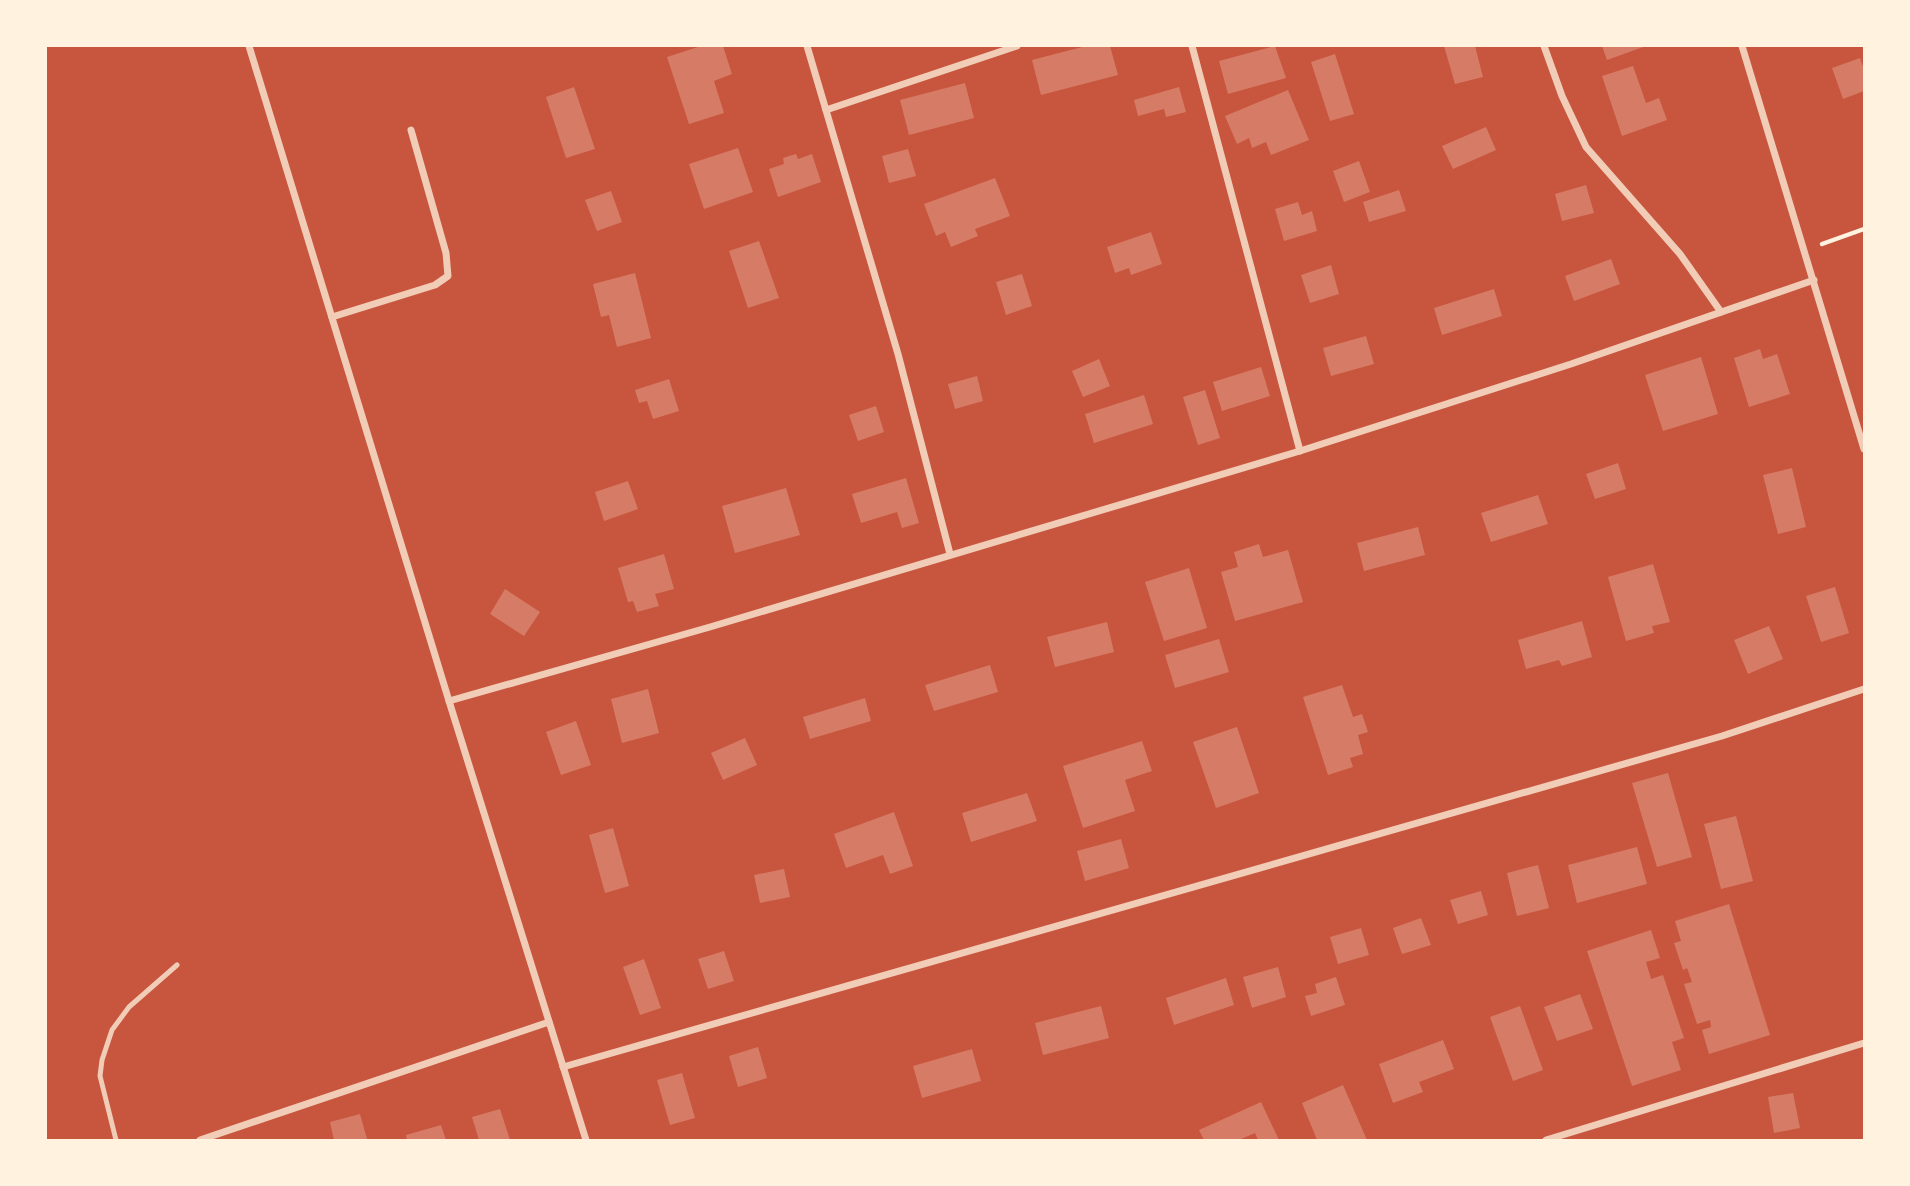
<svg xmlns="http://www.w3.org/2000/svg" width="1910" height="1186" viewBox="0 0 1910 1186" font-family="'Titillium Web',sans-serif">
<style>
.building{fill:#d67c66}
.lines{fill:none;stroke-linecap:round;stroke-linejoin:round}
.path{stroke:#fff3e0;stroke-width:4.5}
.service{stroke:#f1ccb7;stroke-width:5}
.minor{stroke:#f1ccb7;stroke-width:7}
</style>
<rect width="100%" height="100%" fill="#c8553d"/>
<g class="building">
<polygon points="701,46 723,46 732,74 714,81 724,113 689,124 667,57"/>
<polygon points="1086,46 1110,46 1118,75 1041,95 1032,60"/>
<polygon points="1275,46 1286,78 1228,94 1219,61"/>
<polygon points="1444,46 1475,46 1483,77 1455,84"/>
<polygon points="1602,46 1646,46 1607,60"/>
<polygon points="1335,54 1354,114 1330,121 1311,62"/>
<polygon points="1860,58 1864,70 1864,91 1843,99 1832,68"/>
<polygon points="1633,66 1646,103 1659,98 1667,120 1622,136 1602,76"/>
<polygon points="965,83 974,118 909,135 900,100"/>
<polygon points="574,87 595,149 566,158 546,97"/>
<polygon points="1179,87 1186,112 1166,117 1164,109 1138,116 1134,100"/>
<polygon points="1288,90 1309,140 1271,155 1266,142 1252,148 1249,138 1237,144 1225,116"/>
<polygon points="1486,127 1496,150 1453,169 1442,146"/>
<polygon points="738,148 753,192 704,209 689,164"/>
<polygon points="908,149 916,176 889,183 882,156"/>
<polygon points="796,154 798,159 812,154 821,182 778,197 769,169 784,164 783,158"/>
<polygon points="1359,161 1370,192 1344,202 1333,171"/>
<polygon points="995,178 1010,216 975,229 978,236 951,247 945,232 936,236 924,204"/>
<polygon points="1586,185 1594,213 1562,221 1555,194"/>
<polygon points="1399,190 1406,211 1369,222 1363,202"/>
<polygon points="611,191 622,222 597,231 585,200"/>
<polygon points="1298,202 1302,215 1312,211 1317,231 1284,241 1275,209"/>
<polygon points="1151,232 1162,264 1131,275 1129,268 1115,273 1107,247"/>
<polygon points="759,241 779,298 748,308 729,251"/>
<polygon points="1611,259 1620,284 1574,301 1565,276"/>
<polygon points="1331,265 1339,294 1310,303 1301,275"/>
<polygon points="635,273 651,338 617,347 609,315 601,317 593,284"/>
<polygon points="1022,274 1032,306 1006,315 996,282"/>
<polygon points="1494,289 1502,316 1442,335 1434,308"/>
<polygon points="1366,336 1374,364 1331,376 1323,348"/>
<polygon points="1760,349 1763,359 1777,354 1790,394 1749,407 1734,358"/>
<polygon points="1701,357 1718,414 1663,431 1645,375"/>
<polygon points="1099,359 1110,386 1083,397 1072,371"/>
<polygon points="1261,367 1270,396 1222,411 1213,382"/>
<polygon points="977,376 983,401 955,409 948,384"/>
<polygon points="669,379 679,411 653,419 647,401 639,403 635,390"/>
<polygon points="1205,390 1220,438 1198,445 1183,397"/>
<polygon points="1144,395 1153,424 1094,443 1085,414"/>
<polygon points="876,406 884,432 858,441 849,415"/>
<polygon points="1618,463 1626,489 1595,499 1586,474"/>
<polygon points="1792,468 1806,527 1778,534 1763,475"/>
<polygon points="906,478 919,523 902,528 897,512 861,523 852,494"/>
<polygon points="628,481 638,509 604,521 595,492"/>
<polygon points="786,488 800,535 735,553 722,506"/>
<polygon points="1538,495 1548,524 1491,542 1481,513"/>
<polygon points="1418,527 1425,555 1364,571 1357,543"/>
<polygon points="1259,544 1263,557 1288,550 1303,602 1235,621 1221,572 1238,567 1234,552"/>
<polygon points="664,554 674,589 655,594 659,606 637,612 633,601 628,602 618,568"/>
<polygon points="1653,564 1670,622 1652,626 1654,633 1626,641 1608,577"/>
<polygon points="1189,568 1207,628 1164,641 1145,582"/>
<polygon points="1835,587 1849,633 1821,642 1806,596"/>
<polygon points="505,589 540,612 524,636 490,614"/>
<polygon points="1582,621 1592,657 1562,666 1559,660 1526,669 1518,640"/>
<polygon points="1107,622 1114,652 1055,667 1047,637"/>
<polygon points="1769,626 1783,659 1748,674 1734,640"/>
<polygon points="1219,639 1229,672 1175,688 1165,655"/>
<polygon points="990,665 998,692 934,711 925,685"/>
<polygon points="1342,685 1353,717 1362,714 1368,732 1358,735 1363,754 1350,758 1353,767 1328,775 1303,697"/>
<polygon points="648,689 659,733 622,743 611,699"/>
<polygon points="865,698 871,721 810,739 803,717"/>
<polygon points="576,721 591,765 561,775 546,732"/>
<polygon points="1237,727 1259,793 1216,808 1193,742"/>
<polygon points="745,738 757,765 723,780 711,753"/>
<polygon points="1142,741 1152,771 1125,780 1135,811 1083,828 1063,766"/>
<polygon points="1668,773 1692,857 1657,867 1632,783"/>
<polygon points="1027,793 1037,821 971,842 962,813"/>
<polygon points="894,812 913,866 890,874 883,855 846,868 834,834"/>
<polygon points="1736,816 1753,881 1721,889 1704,824"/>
<polygon points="613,828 629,886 605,893 589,835"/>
<polygon points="1121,839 1129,868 1085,881 1077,851"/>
<polygon points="1637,847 1647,884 1577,903 1568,865"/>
<polygon points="1538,865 1549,908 1517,916 1507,873"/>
<polygon points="784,869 790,897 760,903 754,875"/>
<polygon points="1481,891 1488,915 1458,924 1450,900"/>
<polygon points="1729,904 1770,1035 1709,1054 1702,1030 1711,1027 1710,1020 1697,1024 1684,984 1692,982 1687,968 1683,970 1674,943 1681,941 1675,921"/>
<polygon points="1421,918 1431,945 1402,954 1393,928"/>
<polygon points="1361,928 1369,955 1338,964 1330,937"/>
<polygon points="1651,930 1660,958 1646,962 1651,979 1663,975 1684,1038 1672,1042 1681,1070 1632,1086 1587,951"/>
<polygon points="724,951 734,981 708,989 698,959"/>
<polygon points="644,959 661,1008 640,1015 623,967"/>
<polygon points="1278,967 1286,997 1252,1008 1243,977"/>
<polygon points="1336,977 1345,1005 1311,1016 1305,996 1317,993 1315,984"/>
<polygon points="1226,978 1234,1005 1174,1025 1166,998"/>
<polygon points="1580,994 1593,1029 1557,1041 1544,1007"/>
<polygon points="1101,1006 1109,1038 1043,1055 1035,1023"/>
<polygon points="1520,1006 1543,1070 1513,1081 1490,1017"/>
<polygon points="1443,1040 1454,1069 1419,1082 1423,1092 1393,1103 1379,1064"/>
<polygon points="758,1047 767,1078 738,1087 729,1056"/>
<polygon points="972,1049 981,1081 922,1098 913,1066"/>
<polygon points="682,1073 695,1118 670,1125 657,1080"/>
<polygon points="1343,1085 1367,1140 1317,1140 1302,1103"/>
<polygon points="1793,1093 1800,1128 1774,1133 1768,1097"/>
<polygon points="1261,1102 1279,1140 1258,1140 1255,1133 1239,1140 1204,1140 1199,1130"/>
<polygon points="500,1109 510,1140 479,1140 472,1117"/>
<polygon points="360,1114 367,1139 334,1140 330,1122"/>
<polygon points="441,1125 446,1140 407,1140 406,1135"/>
</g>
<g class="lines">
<polyline class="path" points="1822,244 1864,229"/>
<polyline class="service" points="116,1140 100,1076 102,1060 112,1030 129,1007 177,965"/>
<g class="minor">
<polyline points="249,46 449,701 586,1140"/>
<polyline points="807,46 898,354 950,554"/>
<polyline points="1192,46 1300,451"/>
<polyline points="1544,46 1562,96 1586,147 1680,254 1721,312"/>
<polyline points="1742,46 1864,449"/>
<polyline points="826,110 1017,46"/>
<polyline points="332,317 435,285 448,276 446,253 411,130"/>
<polyline points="449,701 710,627 1300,451 1571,364 1814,280"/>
<polyline points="563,1067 1722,736 1864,689"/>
<polyline points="200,1140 549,1022"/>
<polyline points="1546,1140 1864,1043"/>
</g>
</g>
<rect width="1910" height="1186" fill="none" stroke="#fff3e0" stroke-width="94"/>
</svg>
